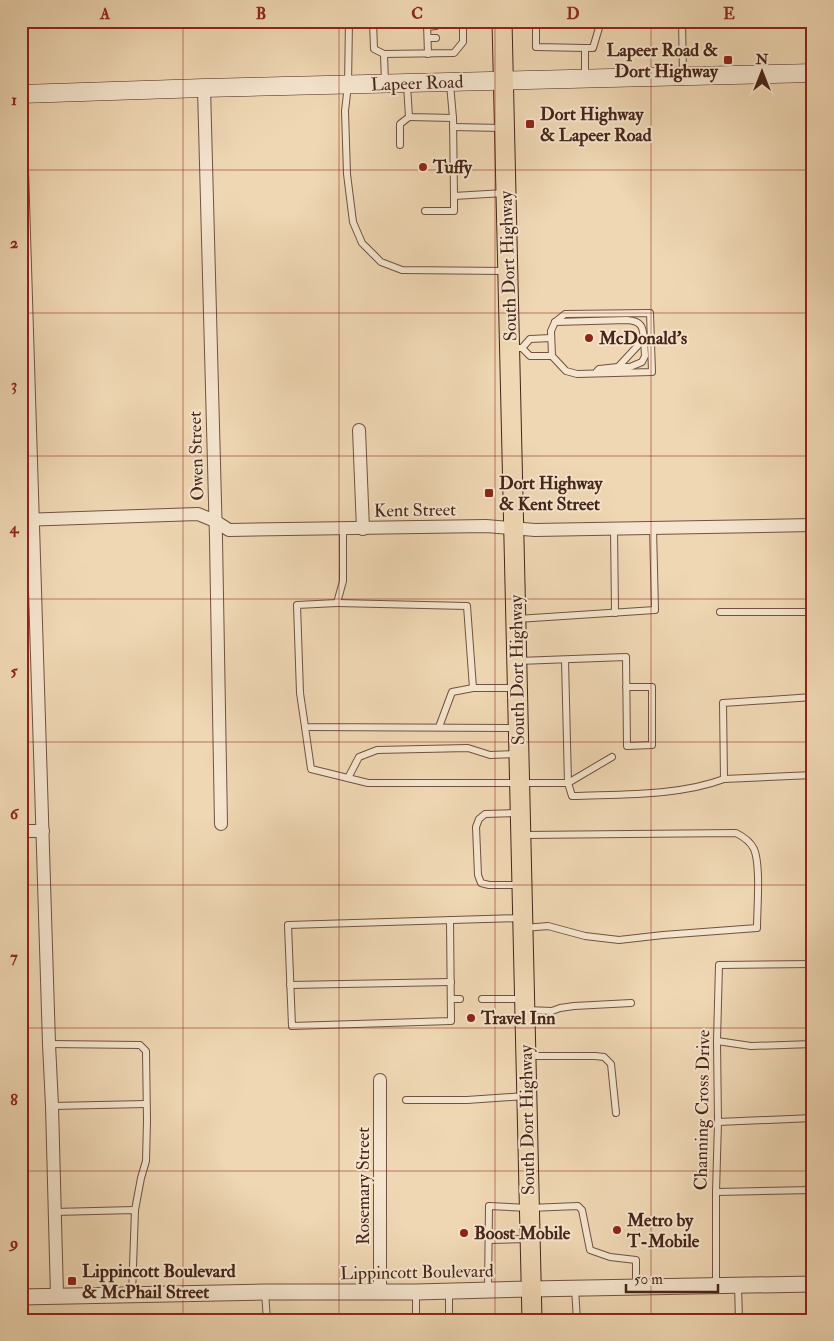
<svg xmlns="http://www.w3.org/2000/svg" width="834" height="1341" viewBox="0 0 834 1341" font-family="'IM FELL Double Pica',serif">
<style>
.lines{fill:none;stroke-linecap:round;stroke-linejoin:round}
.service-casing{stroke:#705240;stroke-width:8}
.minor-casing{stroke:#705240;stroke-width:14}
.tertiary-casing{stroke:#705240;stroke-width:17}
.secondary-casing{stroke:#462519;stroke-width:19}
.primary-casing{stroke:#462519;stroke-width:21}
.service{stroke:#f5e5ce;stroke-width:6}
.minor{stroke:#f5e5ce;stroke-width:12}
.tertiary{stroke:#f5e5ce;stroke-width:15}
.secondary{stroke:#f5e5ce;stroke-width:18}
.primary{stroke:#efd7b3;stroke-width:19}
.grid{fill:none;stroke:#8f2418;stroke-width:1;stroke-opacity:0.55}
.poi-dot{fill:#8f2418;stroke:#f5e5ce;stroke-width:2}
.labels{text-anchor:middle;stroke-width:4;stroke-linejoin:round;paint-order:stroke}
.poi-label{font-size:18px;font-weight:bold;fill:#462519;stroke:#f5e5ce;text-anchor:start}
.street-label{font-size:18px;fill:#462519;stroke:#f5e5ce}
.neatline{fill:none;stroke:#8f2418;stroke-width:2}
.grid-label{font-size:16px;text-anchor:middle;font-weight:bold;fill:#8f2418}
</style>
<rect width="100%" height="100%" fill="#efd7b3"/>
<filter id="stains"><feTurbulence type="fractalNoise" baseFrequency=".004" numOctaves="4"/><feColorMatrix values="0 0 0 0 .2 0 0 0 0 .09 0 0 0 0 .02 0 0 0 .5 -.17"/></filter>
<radialGradient id="worn" r=".72"><stop offset=".6" stop-color="#630" stop-opacity="0"/><stop offset="1" stop-color="#630" stop-opacity=".3"/></radialGradient>
<g class="lines">
<g class="service-casing">
<g id="service">
<polyline points="349,21 348,85 345,111 347,174 353,222 362,243 381,262 402,270 505,271"/>
<polyline points="373,21 374,49 384,54 385,82"/>
<polyline points="536,21 536,47 585,48"/>
<polyline points="682,21 683,75"/>
<polyline points="427,24 428,54"/>
<polyline points="427,27 436,26"/>
<polyline points="428,38 436,38"/>
<polyline points="384,54 454,53 463,42 463,21"/>
<polyline points="585,77 585,48 593,48 601,21"/>
<polyline points="407,85 409,117 453,118 450,84"/>
<polyline points="453,118 454,196 504,193"/>
<polyline points="453,127 502,128"/>
<polyline points="400,145 400,124 409,117"/>
<polyline points="425,211 454,211 454,196"/>
<path d="M555,322L627,320C641,321 643,326 644,339L618,367L599,369L597,371"/>
<polyline points="518,348 522,348 530,339 551,338"/>
<polyline points="522,348 530,356 552,356 566,371 577,374 652,372 650,313 565,314 555,322 551,331 552,356"/>
<polyline points="618,367 630,367 642,362 645,356 644,339"/>
<polyline points="614,528 615,613"/>
<polyline points="343,529 343,581 337,603 297,605 300,693 305,727 517,728"/>
<polyline points="337,603 467,606 473,688 515,688"/>
<polyline points="720,612 813,612"/>
<polyline points="517,619 655,610 653,528"/>
<path d="M565,660L568,783L572,796C621,794 679,796 724,779L723,703L813,697"/>
<polyline points="518,661 626,657 627,746 652,745 652,687 626,687"/>
<polyline points="305,727 311,769 368,783 568,783 612,757"/>
<polyline points="439,727 452,692 473,688"/>
<polyline points="348,778 359,757 377,750 468,748 490,755 518,754"/>
<polyline points="724,779 813,775"/>
<polyline points="519,813 485,814 479,819 476,827 478,875 481,883 489,885 519,885"/>
<path d="M523,835L736,833C744,837 750,841 754,849C761,866 757,908 757,928L663,935L619,940L585,936L548,926L524,928"/>
<polyline points="450,920 451,1021 292,1026 288,925 521,918"/>
<polyline points="290,985 451,982"/>
<polyline points="451,999 460,999"/>
<polyline points="482,999 524,999"/>
<polyline points="526,1010 552,1011 560,1008 574,1006 631,1003"/>
<polyline points="717,1041 751,1046 813,1044"/>
<polyline points="49,1044 140,1045 146,1051 147,1120 146,1161 141,1178 135,1210"/>
<polyline points="527,1056 595,1056 604,1057 611,1064 616,1113"/>
<polyline points="406,1100 467,1100 525,1096"/>
<polyline points="52,1106 146,1104"/>
<polyline points="718,1122 813,1118"/>
<polyline points="716,1192 813,1190"/>
<polyline points="54,1212 135,1210 132,1295"/>
<polyline points="489,1240 528,1239"/>
<polyline points="716,1285 716,1192 718,1122 717,1041 719,965 813,964"/>
<polyline points="738,1286 739,1320"/>
<polyline points="575,1289 577,1320"/>
<polyline points="488,1290 489,1206 529,1208 578,1206 582,1210 590,1250 610,1257 636,1260 636,1287"/>
<polyline points="265,1292 267,1320"/>
<polyline points="416,1292 416,1320"/>
<polyline points="449,1320 449,1292"/>
</g>
</g>
<g class="minor-casing">
<g id="minor">
<polyline points="812,73 813,99"/>
<polyline points="204,88 216,539 221,824"/>
<polyline points="21,137 49,1044 52,1106 57,1296"/>
<polyline points="359,430 363,529"/>
<polyline points="21,520 198,514 215,521 229,530 486,526 535,530 813,525"/>
<polyline points="21,831 43,831"/>
<polyline points="380,1080 380,1292"/>
</g>
</g>
<g class="tertiary-casing">
<polyline id="tertiary" points="21,1297 265,1292 416,1292 531,1289 813,1284"/>
</g>
<g class="secondary-casing">
<polyline id="secondary" points="21,94 204,88 813,73"/>
</g>
<g class="primary-casing">
<polyline id="primary" points="502,21 532,1320"/>
</g>
<use href="#service" class="service"/>
<use href="#minor" class="minor"/>
<use href="#tertiary" class="tertiary"/>
<use href="#secondary" class="secondary"/>
<use href="#primary" class="primary"/>
</g>
<path class="grid" d="M183,21V1320M339,21V1320M495,21V1320M651,21V1320M21,170H813M21,313H813M21,456H813M21,599H813M21,742H813M21,885H813M21,1028H813M21,1171H813"/>
<g class="poi-dot">
<rect x="723" y="55" width="10" height="10" rx="2.5"/>
<rect x="525" y="119" width="10" height="10" rx="2.5"/>
<circle cx="423" cy="167" r="5"/>
<circle cx="589" cy="338" r="5"/>
<rect x="484" y="488" width="10" height="10" rx="2.5"/>
<circle cx="471" cy="1018" r="5"/>
<circle cx="617" cy="1230" r="5"/>
<circle cx="464" cy="1233" r="5"/>
<rect x="67" y="1276" width="10" height="10" rx="2.5"/>
</g>
<g class="labels">
<g class="poi-label">
<text x="718" y="56" text-anchor="end">Lapeer Road &amp;<tspan x="718" dy="21">Dort Highway</tspan></text>
<text x="540" y="120">Dort Highway<tspan x="540" dy="21">&amp; Lapeer Road</tspan></text>
<text x="433" y="173">Tuffy</text>
<text x="599" y="344">McDonald's</text>
<text x="499" y="489">Dort Highway<tspan x="499" dy="21">&amp; Kent Street</tspan></text>
<text x="481" y="1024">Travel Inn</text>
<text x="627" y="1226">Metro by<tspan x="627" dy="21">T-Mobile</tspan></text>
<text x="474" y="1239">Boost Mobile</text>
<text x="82" y="1277">Lippincott Boulevard<tspan x="82" dy="21">&amp; McPhail Street</tspan></text>
</g>
<g class="street-label">
<text transform="translate(417 83) rotate(-2)" y="6">Lapeer Road</text>
<text transform="translate(508 266) rotate(-92)" y="6">South Dort Highway</text>
<text transform="translate(196 456) rotate(-92)" y="6">Owen Street</text>
<text transform="translate(415 510) rotate(-1)" y="6">Kent Street</text>
<text transform="translate(517 670) rotate(-91)" y="6">South Dort Highway</text>
<text transform="translate(702 1110) rotate(-89)" y="6">Channing Cross Drive</text>
<text transform="translate(527 1120) rotate(-91)" y="6">South Dort Highway</text>
<text transform="translate(363 1186) rotate(-90)" y="6">Rosemary Street</text>
<text transform="translate(417 1272) rotate(-1)" y="6">Lippincott Boulevard</text>
</g>
</g>
<rect width="834" height="1341" fill="none" stroke="#efd7b3" stroke-width="55"/>
<g transform="translate(762 72)" stroke="#f5e5ce" stroke-width="4" paint-order="stroke">
<path d="M0-4L9 19L0 12L-9 19Z" fill="#462519"/>
<text y="-8" font-size="14" font-weight="bold" text-anchor="middle" fill="#462519">N</text>
</g>
<path d="M626 1284v8h92v-8" fill="none" stroke="#462519" stroke-width="2.5"/>
<text x="634" y="1284" font-size="15" fill="#462519" stroke="#f5e5ce" stroke-width="4" paint-order="stroke">50 m</text>
<rect x="28" y="28" width="778" height="1286" class="neatline"/>
<g class="grid-label">
<text x="105" y="19">A</text>
<text x="261" y="19">B</text>
<text x="417" y="19">C</text>
<text x="573" y="19">D</text>
<text x="729" y="19">E</text>
<text x="14" y="105">1</text>
<text x="14" y="248">2</text>
<text x="14" y="390">3</text>
<text x="14" y="533">4</text>
<text x="14" y="676">5</text>
<text x="14" y="819">6</text>
<text x="14" y="962">7</text>
<text x="14" y="1105">8</text>
<text x="14" y="1248">9</text>
</g>
<rect width="100%" height="100%" filter="url(#stains)"/>
<rect width="100%" height="100%" fill="url(#worn)"/>
</svg>
